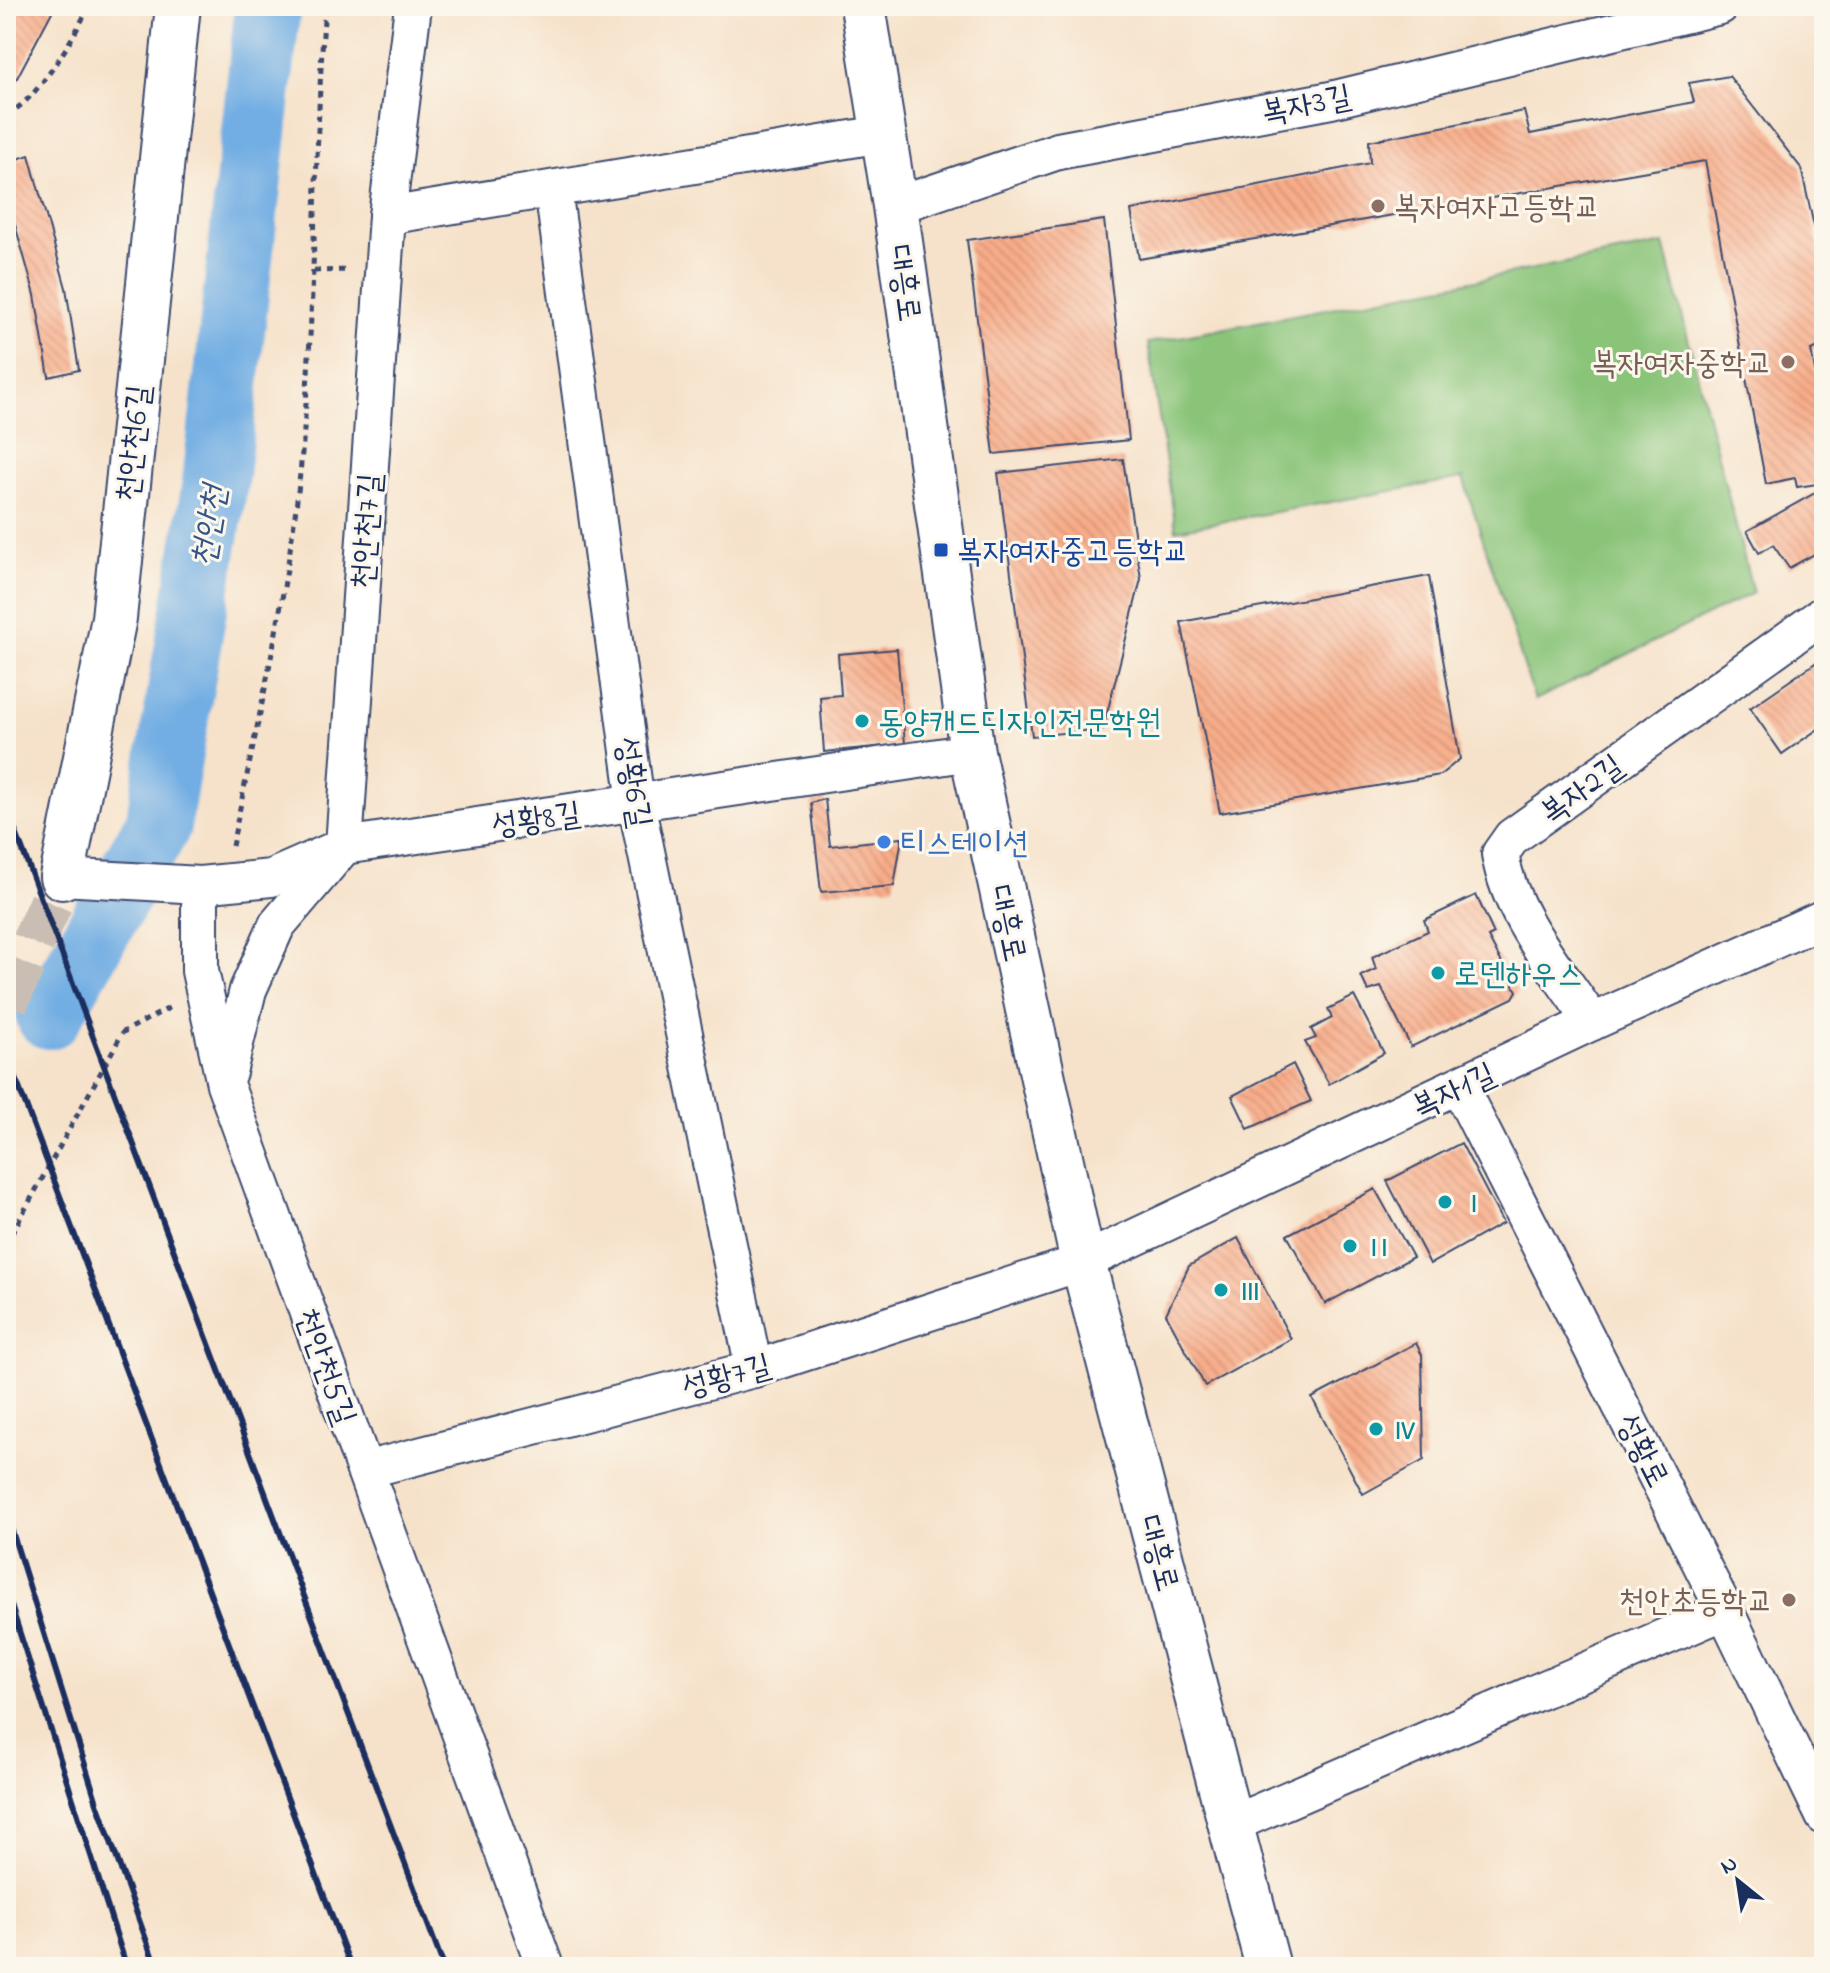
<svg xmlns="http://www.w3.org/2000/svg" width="1830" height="1973" viewBox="0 0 1830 1973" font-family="'Indie Flower','Poor Story',sans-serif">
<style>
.grass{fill:#8ac479;stroke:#527a6c;stroke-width:2}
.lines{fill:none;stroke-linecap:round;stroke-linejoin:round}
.river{stroke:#72aee3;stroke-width:66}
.building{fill:url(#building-back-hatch)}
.secondary-tunnel{stroke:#cabeb4;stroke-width:44;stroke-dasharray:44 22;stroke-linecap:butt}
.street-casing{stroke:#3c4a6e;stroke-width:40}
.secondary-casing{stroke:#3c4a6e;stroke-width:48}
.path{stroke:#3c4a6e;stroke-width:5;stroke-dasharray:6 6;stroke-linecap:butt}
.street{stroke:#fff;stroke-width:36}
.secondary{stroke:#fff;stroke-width:44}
.rail{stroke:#1b2f5e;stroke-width:6}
.education-dot{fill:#8d6e63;stroke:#fbf7ec;stroke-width:3}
.transit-dot{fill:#1a4fb4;stroke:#fbf7ec;stroke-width:3}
.culture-dot{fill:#0f9aa8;stroke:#fbf7ec;stroke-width:3}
.shop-dot{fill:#3f7fe0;stroke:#fbf7ec;stroke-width:3}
.labels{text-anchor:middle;stroke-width:6;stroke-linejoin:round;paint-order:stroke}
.street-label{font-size:32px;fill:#1b2f5e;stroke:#fbf7ec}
.education-label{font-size:32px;fill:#785e54;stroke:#fbf7ec;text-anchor:end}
.transit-label{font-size:32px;fill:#164399;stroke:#fbf7ec;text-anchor:start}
.culture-label{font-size:32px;fill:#0d838f;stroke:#fbf7ec;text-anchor:start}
.shop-label{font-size:32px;fill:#366cbe;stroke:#fbf7ec;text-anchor:start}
.water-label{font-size:34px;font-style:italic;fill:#355586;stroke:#fbf7ec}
</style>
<defs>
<pattern id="building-back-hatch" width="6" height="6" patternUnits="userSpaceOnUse" patternTransform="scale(2)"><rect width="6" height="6" fill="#f8ac88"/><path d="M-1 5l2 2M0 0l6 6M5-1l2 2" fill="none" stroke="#d49478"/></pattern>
</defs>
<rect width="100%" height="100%" fill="#fbf7ec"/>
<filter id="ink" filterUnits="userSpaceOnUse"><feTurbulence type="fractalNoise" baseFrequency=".0125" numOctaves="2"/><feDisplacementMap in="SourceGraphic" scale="16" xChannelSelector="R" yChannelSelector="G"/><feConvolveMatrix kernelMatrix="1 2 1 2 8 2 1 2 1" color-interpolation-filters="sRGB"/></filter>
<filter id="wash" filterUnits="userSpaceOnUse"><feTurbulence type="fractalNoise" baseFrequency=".006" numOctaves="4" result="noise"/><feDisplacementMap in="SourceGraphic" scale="32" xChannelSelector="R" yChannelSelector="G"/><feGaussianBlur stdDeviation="1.8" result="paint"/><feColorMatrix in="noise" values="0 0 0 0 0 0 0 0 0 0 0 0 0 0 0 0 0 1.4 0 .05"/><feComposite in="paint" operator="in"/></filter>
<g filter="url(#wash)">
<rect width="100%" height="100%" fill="#f6e2ca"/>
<polygon class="grass" points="1664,244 1753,593 1535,700 1463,478 1176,530 1148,343"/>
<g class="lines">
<polyline class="river" points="49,1016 158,825 215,483 268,6"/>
</g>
<g id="blocks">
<g class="building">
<polygon points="6,6 55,6 9,93 6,91"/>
<polygon points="1729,76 1801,168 1824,271 1824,345 1811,350 1824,419 1824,483 1797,487 1795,478 1766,484 1705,161 1139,259 1131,210 1370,163 1369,141 1524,111 1530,134 1694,102 1689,83"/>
<polygon points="29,155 66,288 79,370 49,377 35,295 6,193 6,163"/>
<polygon points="1104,220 1129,440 994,454 967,240"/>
<polygon points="1123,459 1141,579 1103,729 1032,736 998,473"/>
<polygon points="1824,488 1824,549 1789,568 1773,545 1759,553 1747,531"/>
<polygon points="1429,576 1460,759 1440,775 1220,813 1181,622"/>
<polygon points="897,649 905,744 824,752 820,697 841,695 838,654"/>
<polygon points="1824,657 1824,725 1782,754 1750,708"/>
<polygon points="825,799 830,846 902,838 894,886 821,892 811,803"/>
<polygon points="1476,895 1494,934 1488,937 1517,991 1513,998 1411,1047 1381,987 1368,991 1361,976 1376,969 1372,957 1428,931 1424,920"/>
<polygon points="1354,996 1384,1053 1329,1084 1305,1042 1316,1038 1311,1029 1332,1018 1328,1009"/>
<polygon points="1293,1064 1311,1101 1248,1129 1232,1096"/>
<polygon points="1461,1143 1503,1223 1430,1264 1387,1181"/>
<polygon points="1375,1189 1413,1257 1325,1304 1287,1235"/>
<polygon points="1238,1238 1291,1339 1205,1386 1166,1314 1189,1266"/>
<polygon points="1416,1343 1422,1355 1424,1460 1363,1494 1312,1398"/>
<polygon points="1824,1420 1824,1439 1815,1431"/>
</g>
</g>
</g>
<g filter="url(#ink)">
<use href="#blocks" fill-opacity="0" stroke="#3c4a6e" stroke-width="2"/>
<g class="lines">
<polyline class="secondary-tunnel" points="6,1003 62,877"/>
<g class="street-casing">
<g id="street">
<polyline points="553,189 636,803 754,1369"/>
<polyline points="895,206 1058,151 1331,100 1720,6"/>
<polyline points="387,216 882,134"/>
<polyline points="62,877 200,885 200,971 225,1084 545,1967"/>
<polyline points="200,885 271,878 344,846 972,752"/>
<path d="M1592,1022C1558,970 1510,916 1500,854L1512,837L1824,614"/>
<polyline points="228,1072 248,990 277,925 344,846 387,216 413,6"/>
<polyline points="1459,1086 1725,1611 1824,1816"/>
<polyline points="365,1470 754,1369 1083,1262 1592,1022 1824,918"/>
<polyline points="1232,1824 1725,1611"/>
</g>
</g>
<g class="secondary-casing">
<g id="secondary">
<polyline points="863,6 895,206 972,752 1083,1262 1268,1967"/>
<polyline points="62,877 114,618 178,6"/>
</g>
</g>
<g class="path">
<path d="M6,114C35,105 76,34 89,6"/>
<polyline points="314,271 349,270"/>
<path d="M232,846C257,726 285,605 299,483C316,324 313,165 325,6"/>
<polyline points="6,1244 123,1032 173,1006"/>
</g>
<use href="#street" class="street"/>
<use href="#secondary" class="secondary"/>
<g class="rail">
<polyline points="6,806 444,1967"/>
<polyline points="6,1053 351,1967"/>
<polyline points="6,1512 97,1803 156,1967"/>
<polyline points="6,1590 126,1965"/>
</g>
</g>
</g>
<g class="education-dot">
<circle cx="1378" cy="206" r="8"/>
<circle cx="1788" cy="362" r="8"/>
<circle cx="1789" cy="1600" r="8"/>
</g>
<rect class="transit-dot" x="933" y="542" width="16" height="16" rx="4"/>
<g class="culture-dot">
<circle cx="862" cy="721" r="8"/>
<circle cx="1438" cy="973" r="8"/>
<circle cx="1445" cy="1202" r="8"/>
<circle cx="1350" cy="1246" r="8"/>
<circle cx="1221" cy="1290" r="8"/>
<circle cx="1376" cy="1429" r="8"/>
</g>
<circle class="shop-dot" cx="884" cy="842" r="8"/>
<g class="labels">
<g class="street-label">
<text transform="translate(1306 103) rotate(-11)" y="11">복자3길</text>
<text transform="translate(906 283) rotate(82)" y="11">대흥로</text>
<text transform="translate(132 443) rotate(-84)" y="11">천안천6길</text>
<text transform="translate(365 531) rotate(-86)" y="11">천안천7길</text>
<text transform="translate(635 782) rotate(81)" y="11">성황6길</text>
<text transform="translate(1581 788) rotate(-36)" y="11">복자2길</text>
<text transform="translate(536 818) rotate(-8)" y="11">성황8길</text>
<text transform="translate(1009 923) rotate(78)" y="11">대흥로</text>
<text transform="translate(1453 1089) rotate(-25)" y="11">복자1길</text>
<text transform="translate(327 1366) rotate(70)" y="11">천안천5길</text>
<text transform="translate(726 1375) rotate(-15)" y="11">성황7길</text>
<text transform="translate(1644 1450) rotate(63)" y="11">성황로</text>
<text transform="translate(1160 1553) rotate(75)" y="11">대흥로</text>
</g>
<g class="education-label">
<text x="1394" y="217" text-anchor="start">복자여자고등학교</text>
<text x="1772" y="373">복자여자중학교</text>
<text x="1773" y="1611">천안초등학교</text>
</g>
<g class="transit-label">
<text x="957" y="561">복자여자중고등학교</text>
</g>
<g class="culture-label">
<text x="878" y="732">동양캐드디자인전문학원</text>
<text x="1454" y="984">로덴하우스</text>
<text x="1461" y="1213">Ⅰ</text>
<text x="1366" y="1257">Ⅱ</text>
<text x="1237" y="1301">Ⅲ</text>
<text x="1392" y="1440">Ⅳ</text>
</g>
<g class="shop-label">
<text x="900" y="853">티스테이션</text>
</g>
<g class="water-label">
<text transform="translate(207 526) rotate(-81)" y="12">천안천</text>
</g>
</g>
<rect width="1830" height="1973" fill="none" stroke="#fbf7ec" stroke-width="32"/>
<g transform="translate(1738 1881) rotate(330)" stroke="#fbf7ec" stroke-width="6" paint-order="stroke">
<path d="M0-6L14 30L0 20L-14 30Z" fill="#1b2f5e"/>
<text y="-12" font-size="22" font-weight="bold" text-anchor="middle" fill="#1b2f5e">N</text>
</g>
</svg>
